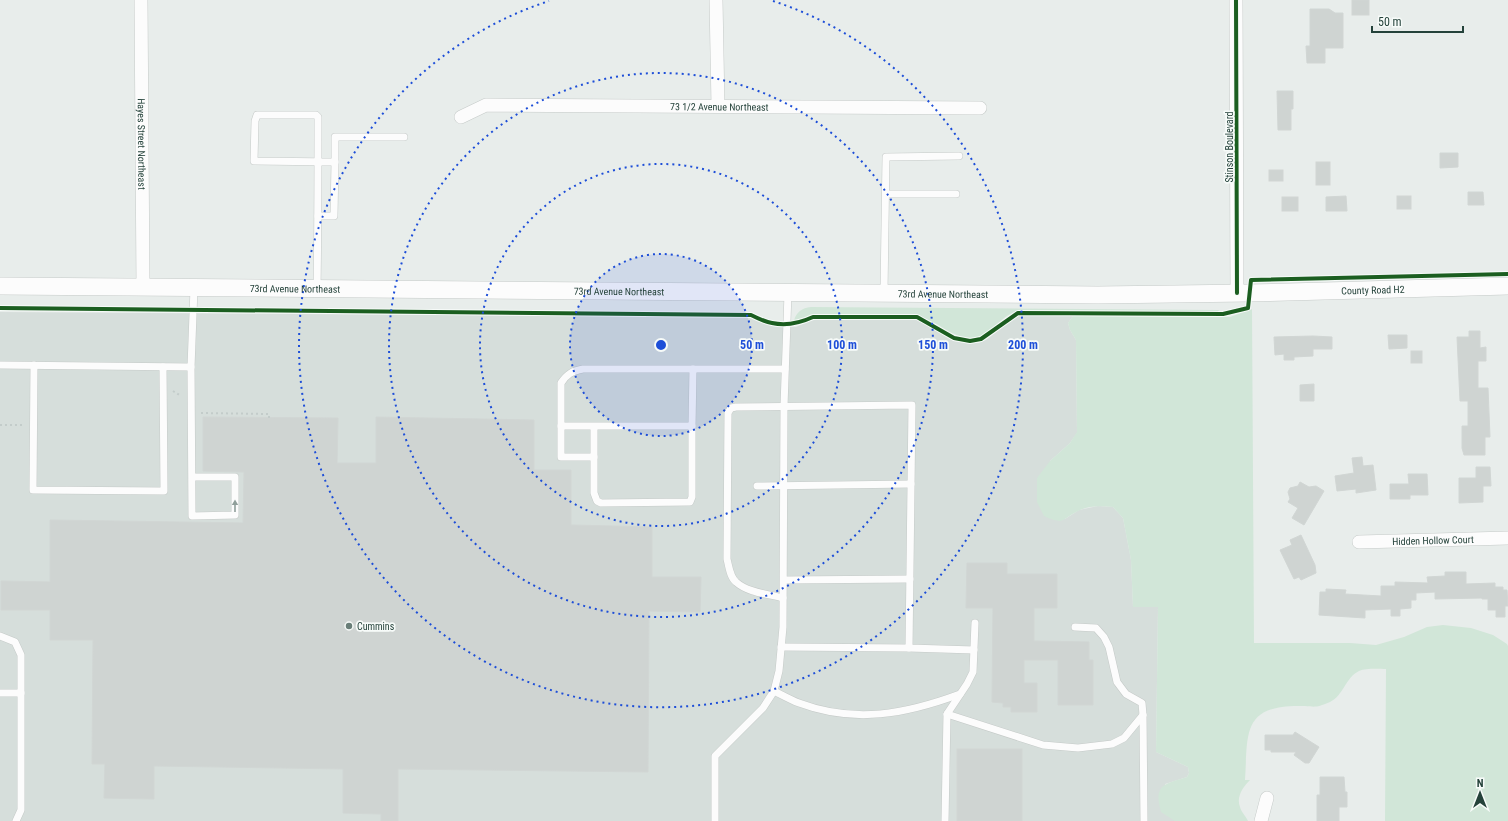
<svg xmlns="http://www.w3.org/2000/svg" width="1508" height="821" viewBox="0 0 1508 821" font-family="'Roboto Condensed',sans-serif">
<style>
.built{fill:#d6dedb}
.green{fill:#d1e6d8}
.building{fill:#cfd4d2;stroke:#d1d6d4}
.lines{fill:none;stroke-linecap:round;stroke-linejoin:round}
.service-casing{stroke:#c5cac8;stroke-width:8}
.minor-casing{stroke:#c5cac8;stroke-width:14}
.tertiary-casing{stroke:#c5cac8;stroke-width:18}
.path{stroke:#c3ccca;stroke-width:2;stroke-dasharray:2 3;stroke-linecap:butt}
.service{stroke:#fcfcfc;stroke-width:7}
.minor{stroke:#fcfcfc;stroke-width:13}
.tertiary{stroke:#fcfcfc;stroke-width:17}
.cycleway-casing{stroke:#f7fbf9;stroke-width:6}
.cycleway{stroke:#1b5e20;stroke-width:4}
.oneway{fill:#909f9b}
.ring{fill:none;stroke:#1d4ed8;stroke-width:2;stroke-dasharray:2 4}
.poi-dot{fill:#697e78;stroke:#f7fbf9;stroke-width:1.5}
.labels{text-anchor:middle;stroke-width:3.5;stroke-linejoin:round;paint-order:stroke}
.street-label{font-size:10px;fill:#24423a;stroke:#f7fbf9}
.poi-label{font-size:10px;fill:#24423a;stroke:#f7fbf9;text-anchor:start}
.centre{fill:#1d4ed8;stroke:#f7fbf9;stroke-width:2}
.ring-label{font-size:12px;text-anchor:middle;font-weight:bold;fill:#1d4ed8;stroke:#f7fbf9;stroke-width:3.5;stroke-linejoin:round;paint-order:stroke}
</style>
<rect width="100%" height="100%" fill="#e8edeb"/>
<polygon class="built" points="0,312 750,317 775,326 796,327 814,319 917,320 927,325 953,341 968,343 978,343 986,340 1012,320 1019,316 1073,316 1068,323 1070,330 1076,340 1077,433 1070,443 1050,461 1065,519 1079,510 1098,506 1113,507 1123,518 1131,560 1133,607 1158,607 1156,752 1188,767 1189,773 1187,777 1165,784 1175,821 0,821"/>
<g class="green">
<path d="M811,307L1218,310L1222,312L1020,311C1000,313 991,339 970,338C949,337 936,319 916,316L817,315L810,316L794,321C796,312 802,308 811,307Z"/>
<path d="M1252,309L1254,643H1350L1376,645L1404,637L1427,627L1443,625L1471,628L1493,635L1507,644L1508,646V821H1385L1386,669C1378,669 1366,668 1359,671C1345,678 1344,695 1330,702C1314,709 1315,706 1298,706C1241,706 1248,736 1245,780H1250C1243,787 1236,797 1240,807C1241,812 1246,816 1248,821H1175L1161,812C1153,784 1165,784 1187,777L1189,773L1188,767L1156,752L1158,607H1133L1131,560L1123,518L1113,507C1102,506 1089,505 1078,511C1061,519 1065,526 1044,516L1037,502V478L1050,461L1070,443L1077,432L1076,340L1070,330L1068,323L1073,316L1230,317Z"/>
</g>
<g class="building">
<rect x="1352" y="0" width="17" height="15"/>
<polygon points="1310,9 1329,9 1335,13 1343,13 1343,48 1325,48 1325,63 1307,63 1306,46 1310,46"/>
<polygon points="1277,91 1293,91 1293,109 1291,109 1291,130 1278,130"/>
<polygon points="1440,153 1458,153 1458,167 1440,168"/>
<rect x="1316" y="162" width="14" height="23"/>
<rect x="1269" y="170" width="14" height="11"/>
<polygon points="1468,192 1483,192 1484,205 1468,205"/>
<polygon points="1346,196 1347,211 1326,211 1326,197"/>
<rect x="1397" y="196" width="14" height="13"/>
<rect x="1282" y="197" width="16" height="14"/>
<polygon points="1469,331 1480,331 1480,348 1486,347 1486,361 1478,361 1478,388 1488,388 1490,437 1485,437 1485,455 1464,455 1462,448 1462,426 1468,426 1468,401 1460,401 1457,337 1469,337"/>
<polygon points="1388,335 1407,335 1407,348 1389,349"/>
<polygon points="1313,336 1332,337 1332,349 1313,349 1313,356 1294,357 1294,360 1284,360 1284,354 1275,355 1274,337"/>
<rect x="1411" y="351" width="11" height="12"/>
<polygon points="1314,384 1314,401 1300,401 1300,385"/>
<polygon points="203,417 338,418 337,463 376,463 376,417 534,420 534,470 571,470 571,525 652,527 652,577 701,577 700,612 649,611 648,772 398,769 398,821 381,821 381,814 343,813 343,769 154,766 154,799 104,798 105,764 92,764 93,640 50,640 50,610 1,610 1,581 50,582 50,520 243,523 244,472 203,471"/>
<polygon points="1362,457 1363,466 1373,465 1376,490 1356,493 1356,489 1337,491 1335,476 1354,473 1352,458"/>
<polygon points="1476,467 1490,467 1491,486 1483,486 1483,502 1459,503 1459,478 1476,478"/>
<polygon points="1408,474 1427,474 1428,495 1410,495 1410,499 1390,499 1390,484 1409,484"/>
<polygon points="1300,482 1309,487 1316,486 1324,491 1304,525 1292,518 1298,508 1288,502 1290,499 1288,492 1290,488 1298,486"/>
<polygon points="1301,535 1315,565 1316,573 1301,580 1299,577 1294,579 1280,550 1292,545 1290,540"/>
<polygon points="967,563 1007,563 1007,574 1057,574 1057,608 1034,608 1034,641 1089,642 1089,660 1093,660 1093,705 1058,705 1058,660 1024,660 1024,683 1037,683 1037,712 1011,712 1011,707 1003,707 1003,703 992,702 993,608 966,608"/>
<polygon points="1445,572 1466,572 1466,584 1495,583 1495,587 1503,587 1503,590 1507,590 1508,606 1505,606 1505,617 1496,617 1496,610 1488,610 1488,599 1482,599 1482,598 1435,599 1435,592 1416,593 1416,600 1411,600 1411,608 1400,609 1400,616 1391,616 1391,609 1365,610 1365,618 1319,615 1320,592 1326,592 1326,589 1346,590 1345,594 1381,596 1381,586 1395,586 1395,582 1428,583 1427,577 1445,576"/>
<polygon points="1295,732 1319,747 1309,763 1305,763 1294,755 1296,752 1271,752 1271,750 1265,750 1265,735 1293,735"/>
<rect x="957" y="749" width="65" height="72"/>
<polygon points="1320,777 1344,777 1345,792 1347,792 1347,807 1339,807 1339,821 1317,821 1317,795 1320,795"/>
</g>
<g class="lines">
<g class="service-casing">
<g id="service">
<polyline points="886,194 956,194"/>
<polyline points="318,216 334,216 335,162"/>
<path d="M317,289C318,231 318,174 318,117L316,115H257L255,121L254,161L335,162V137H404"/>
<polyline points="884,293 886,157 959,156"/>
<polyline points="0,365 191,367"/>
<polyline points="34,365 33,490 164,491 163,367"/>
<polyline points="561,426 692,426 692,497 690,502 601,503 597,501 594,493 594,426"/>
<polyline points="692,426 693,369"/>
<path d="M594,457H561V383C567,374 572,371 583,369H785"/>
<polyline points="192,477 235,477 235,515 192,516 191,367 194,288"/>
<polyline points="757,486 911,484"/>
<polyline points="784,580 910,579"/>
<path d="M783,598C769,594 748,593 736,582C730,577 729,567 727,559L728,413L731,408L736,407L912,405L909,648L974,650"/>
<polyline points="1075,627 1096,628 1104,637 1109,647 1117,682 1126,694 1142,703 1143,715 1144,821"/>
<polyline points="0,636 15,642 21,655 21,810 16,821"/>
<polyline points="781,647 909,648"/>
<path d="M774,691C782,695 791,700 799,703C855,724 906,714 960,694"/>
<polyline points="0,693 21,693"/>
<polyline points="947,714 1043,745 1078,748 1112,744 1124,738 1143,715"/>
<polyline points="715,821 715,756 763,708 774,691 779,671 783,627 784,406 788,293"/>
<polyline points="945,821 947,714 967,684 973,672 975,623"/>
</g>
</g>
<g class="minor-casing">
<g id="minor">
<path id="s1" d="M141,0L143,287"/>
<polyline points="716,0 718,106"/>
<polyline points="1236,0 1237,293"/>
<path id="s2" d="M461,117L486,105L980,108"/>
<path id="s3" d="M1359,542L1508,538"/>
<polyline points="1261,821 1267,798"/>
</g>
</g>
<g class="tertiary-casing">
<g id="tertiary">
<path id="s4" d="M0,286L1098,295L1249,293L1508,286"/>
</g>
</g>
<g class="path">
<polyline points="173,391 181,396"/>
<polyline points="201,413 269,414 269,418"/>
<polyline points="0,425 25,425"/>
</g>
<use href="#service" class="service"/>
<use href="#minor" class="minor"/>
<use href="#tertiary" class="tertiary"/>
<g class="cycleway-casing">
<g id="cycleway">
<polyline points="1236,0 1237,293"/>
<path d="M0,308L751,315C757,318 765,322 772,323C786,326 800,323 813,317H917L954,338L970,341L981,339L1018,313L1223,314L1248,308L1251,280L1508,274"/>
</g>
</g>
<use href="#cycleway" class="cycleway"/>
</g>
<defs><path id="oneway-solid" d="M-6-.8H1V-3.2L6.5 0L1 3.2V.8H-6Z"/></defs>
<use class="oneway" href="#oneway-solid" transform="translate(235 506) rotate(-90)"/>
<circle cx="661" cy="345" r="91" fill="#1d4ed8" fill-opacity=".12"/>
<g class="ring">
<circle cx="661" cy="345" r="91"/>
<circle cx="661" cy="345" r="181"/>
<circle cx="661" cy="345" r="272"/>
<path d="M773 1A362 362 0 1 1 549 1"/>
</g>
<circle class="poi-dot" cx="349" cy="626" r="4"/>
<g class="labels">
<g class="street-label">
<text dy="4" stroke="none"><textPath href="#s2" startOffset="261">73 1/2 Avenue Northeast</textPath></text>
<text dy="4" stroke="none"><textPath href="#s1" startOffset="144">Hayes Street Northeast</textPath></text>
<text transform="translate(1229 147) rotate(-90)" y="4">Stinson Boulevard</text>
<text dy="4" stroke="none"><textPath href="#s4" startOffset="295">73rd Avenue Northeast</textPath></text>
<text dy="4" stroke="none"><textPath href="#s4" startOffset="1373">County Road H2</textPath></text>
<text dy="4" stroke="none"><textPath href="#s4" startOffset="619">73rd Avenue Northeast</textPath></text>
<text dy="4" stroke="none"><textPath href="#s4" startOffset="943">73rd Avenue Northeast</textPath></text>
<text dy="4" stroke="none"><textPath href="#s3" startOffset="74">Hidden Hollow Court</textPath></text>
</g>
<g class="poi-label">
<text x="357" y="630">Cummins</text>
</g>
</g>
<circle cx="661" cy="345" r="6" class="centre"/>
<g class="ring-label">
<text x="752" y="349">50 m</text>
<text x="842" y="349">100 m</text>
<text x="933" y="349">150 m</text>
<text x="1023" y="349">200 m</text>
</g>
<g transform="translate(1480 793)" stroke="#f7fbf9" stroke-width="3" paint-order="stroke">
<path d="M0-3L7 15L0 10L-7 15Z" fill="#24423a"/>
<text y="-6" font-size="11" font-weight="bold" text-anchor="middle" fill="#24423a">N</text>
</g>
<path d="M1372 26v6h91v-6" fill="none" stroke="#24423a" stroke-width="2"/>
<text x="1378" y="26" font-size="12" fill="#24423a" stroke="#f7fbf9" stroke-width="3" paint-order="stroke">50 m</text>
</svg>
